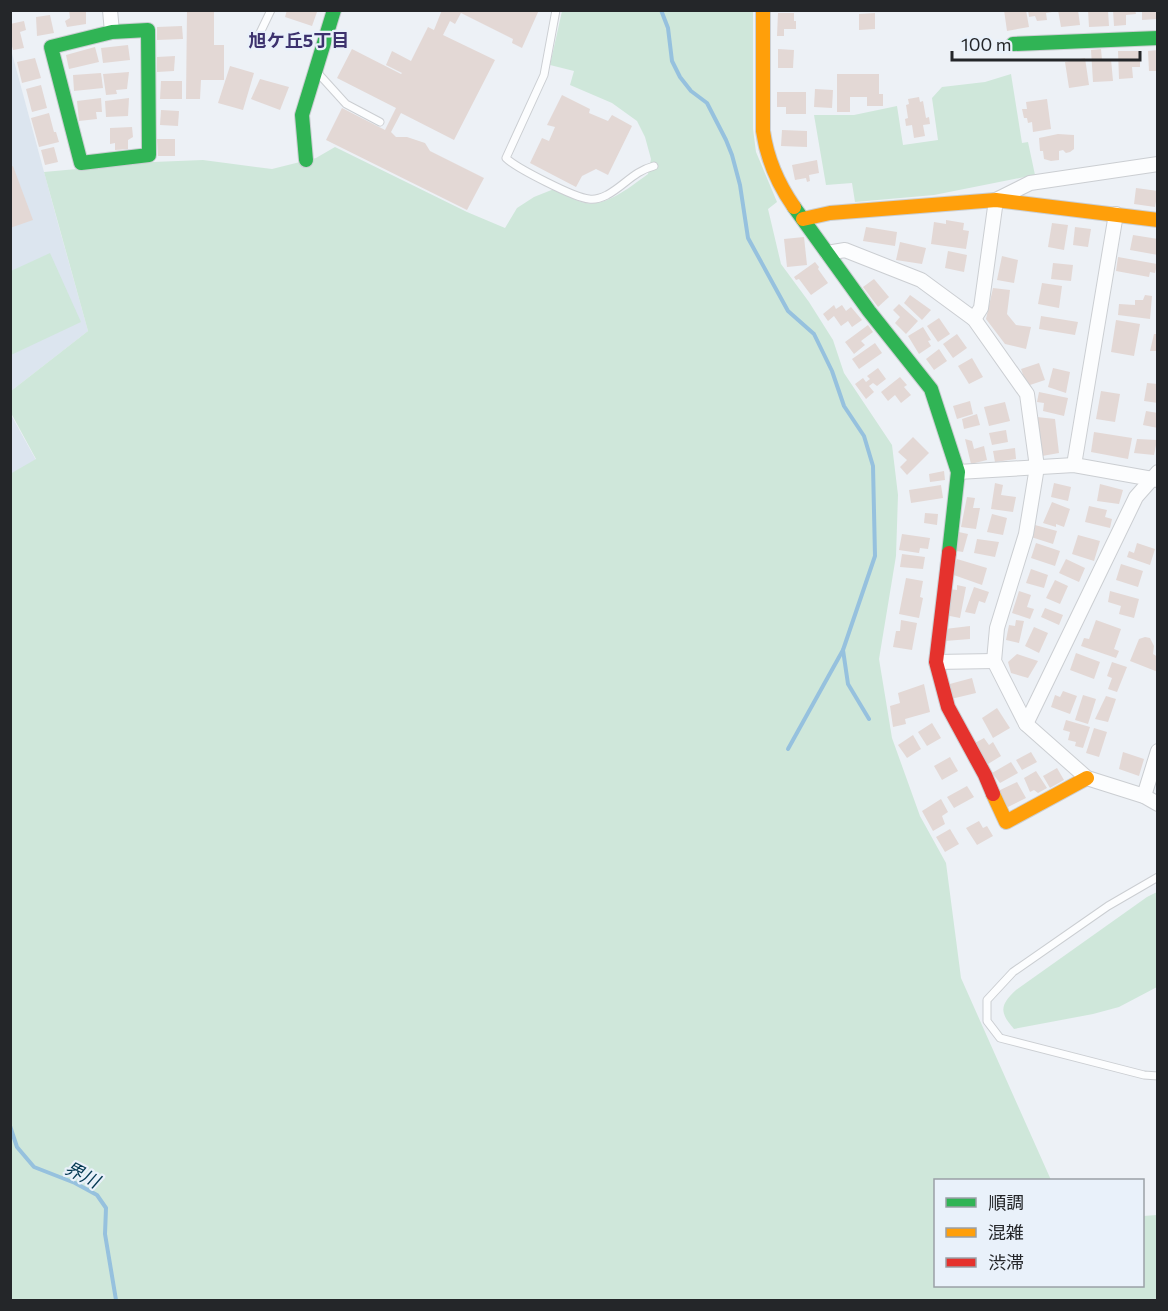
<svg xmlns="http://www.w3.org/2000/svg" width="1168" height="1311" viewBox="0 0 1168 1311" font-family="Commissioner,'Noto Sans JP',sans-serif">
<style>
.built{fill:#dce5ef}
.green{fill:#cfe7da}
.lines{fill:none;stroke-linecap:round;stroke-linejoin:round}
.stream{stroke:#96c1de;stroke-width:4}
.building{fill:#e3d8d5}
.lane-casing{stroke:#cbced2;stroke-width:9}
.street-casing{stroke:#cbced2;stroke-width:16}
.fast-casing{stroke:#cbced2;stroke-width:16}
.slow-casing{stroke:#cbced2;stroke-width:16}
.jam-casing{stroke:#cbced2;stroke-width:16}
.lane{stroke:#fcfdfe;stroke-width:7}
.street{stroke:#fcfdfe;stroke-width:14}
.fast{stroke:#30b455;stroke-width:14}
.slow{stroke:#ff9f0a;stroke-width:14}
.jam{stroke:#e5322d;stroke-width:14}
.labels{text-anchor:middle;stroke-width:4.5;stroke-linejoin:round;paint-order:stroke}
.neighbourhood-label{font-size:18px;font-weight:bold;fill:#3c326e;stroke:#e9f1fa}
.water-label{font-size:18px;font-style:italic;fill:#033852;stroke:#e9f1fa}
</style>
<rect width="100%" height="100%" fill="#edf1f6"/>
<g class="built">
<polygon points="10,46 57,220 88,331 11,391"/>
<polygon points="10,413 36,460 11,474 10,474"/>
</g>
<g class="green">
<path d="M562,11H753V129L756,152L777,202L768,209L781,264L809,302L833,340L844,373L892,445L898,495L896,556L879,659L892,738L920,816L946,863L961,978L1051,1180H936V1286H1142L1143,1216L1157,1215V1300H11L10,474L36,459L11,413V391L88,331L44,172L153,162L203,160L272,169L316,158L335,147L467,212L505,228L517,208L534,197L554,189C563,193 575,201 585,203C607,207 631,186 648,174L651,159L645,137L637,121L612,103L570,85L574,71L550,65Z"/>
<polygon points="1011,74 1022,143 1028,142 1035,175 934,195 855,202 852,183 826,185 814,115 854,115 897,106 903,145 938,140 932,98 942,87 985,82"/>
<polygon points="50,253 81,322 11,355 11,271"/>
<path d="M1157,892V987L1119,1007L1093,1014L1014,1029C999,1012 1000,1005 1016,990L1147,897Z"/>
</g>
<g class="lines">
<g class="stream">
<polyline points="661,10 668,28 672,61 680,77 691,91 707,103 726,140 732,155 740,185 748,238 788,311 814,334 832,371 844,406 864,436 873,466 875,556 843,650 848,684 869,719"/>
<polyline points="788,749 843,650"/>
<polyline points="10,1126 17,1147 34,1167 75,1183 97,1195 106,1208 105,1234 116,1300"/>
</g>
</g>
<g class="building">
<polygon points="69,10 86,10 86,24 67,27 65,21 70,18"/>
<polygon points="187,10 214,10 214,45 224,45 224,80 201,80 200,99 186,99"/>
<polygon points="287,10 314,10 317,12 312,26 285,17"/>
<polygon points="442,10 539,10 522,48 512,43 513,39 461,13 455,24 450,21 443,35 495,60 454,140 401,113 391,132 396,137 407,137 425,143 430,151 484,178 467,210 326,140 342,108 385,130 396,108 337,78 352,49 401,74 402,73 386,65 392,51 411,61 428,27 434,30"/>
<polygon points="1004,10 1026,10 1029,27 1007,31"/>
<polygon points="1028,10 1052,10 1052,12 1046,13 1047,20 1037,21 1035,16 1029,17"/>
<polygon points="1058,10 1078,10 1080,25 1061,27"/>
<polygon points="1088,10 1108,10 1109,26 1089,27"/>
<polygon points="1113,10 1135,10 1136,14 1126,15 1126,25 1114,26"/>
<polygon points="1142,10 1157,10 1157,19 1142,20"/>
<polygon points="778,13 794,13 794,21 796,21 796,29 784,29 784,36 777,36"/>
<polygon points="875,13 875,29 859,30 859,14"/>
<polygon points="50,15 54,33 37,36 36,17"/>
<polygon points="24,21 26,30 20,32 24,48 13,50 10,39 10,24"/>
<polygon points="182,26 183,39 157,40 157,27"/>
<polygon points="128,45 130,60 103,63 101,48"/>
<polygon points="95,47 99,62 69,69 66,55"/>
<polygon points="778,49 794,50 793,68 778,68"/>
<polygon points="1101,49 1102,60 1111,59 1113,81 1093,82 1091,50"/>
<polygon points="1158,50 1158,71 1149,71 1148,51"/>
<polygon points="1118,51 1140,51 1140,67 1132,67 1133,78 1119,79"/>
<polygon points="175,56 174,71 157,72 157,57"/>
<polygon points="35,58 41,78 22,83 17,62"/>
<polygon points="1085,58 1089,85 1069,88 1065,62"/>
<polygon points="230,66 254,73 243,110 218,103"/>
<polygon points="129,72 127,89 116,90 117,94 106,95 103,74"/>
<polygon points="101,73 103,88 74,91 73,75"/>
<polygon points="837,74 879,74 879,94 883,94 883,106 867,106 867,97 850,97 850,112 837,112"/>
<polygon points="260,79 289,87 280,110 251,99"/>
<polygon points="161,81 182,81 182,99 160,99"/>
<polygon points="41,85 47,108 32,112 26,89"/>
<polygon points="815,89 833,90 832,108 814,107"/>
<polygon points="777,92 806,92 806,114 786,114 786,107 777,107"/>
<polygon points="562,95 590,109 589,113 608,121 612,115 632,126 608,175 596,169 582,176 576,187 530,163 542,138 549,141 555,127 547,125"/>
<polygon points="919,97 920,102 923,101 926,118 929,117 930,124 923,125 925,136 914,138 912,125 906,126 905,119 908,118 906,105 909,104 908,99"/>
<polygon points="101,98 102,112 96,112 97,119 79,121 77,101"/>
<polygon points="129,98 128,116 106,117 105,101"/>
<polygon points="1047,99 1051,129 1033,132 1032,122 1028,123 1027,118 1024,118 1022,109 1027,109 1026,102"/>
<polygon points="161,110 179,111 178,126 160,125"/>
<polygon points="49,113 54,132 56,132 59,142 39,147 31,118"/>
<polygon points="132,127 133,137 128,140 128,149 115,150 115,143 110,144 110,128"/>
<polygon points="782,130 807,131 807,147 781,146"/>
<polygon points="1058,134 1074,135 1074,149 1070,152 1066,153 1063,150 1059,151 1059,160 1051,161 1044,159 1043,151 1040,151 1039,138"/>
<polygon points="157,139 175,139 175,156 158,156"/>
<polygon points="54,147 58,162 45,165 41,150"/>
<polygon points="817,160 819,173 809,175 810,181 807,182 806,178 795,180 792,165"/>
<polygon points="13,166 33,220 10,228 10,167"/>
<polygon points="1136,188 1158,191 1155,207 1134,204"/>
<polygon points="946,220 964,223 963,230 969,231 966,249 931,244 934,222 946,224"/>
<polygon points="1052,223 1068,225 1064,250 1048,247"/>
<polygon points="866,227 897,232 895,246 863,241"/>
<polygon points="1075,227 1091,229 1088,247 1073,245"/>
<polygon points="1133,235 1158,239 1158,255 1130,250"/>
<polygon points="804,237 807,265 787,267 784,239"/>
<polygon points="900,242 926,248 922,264 896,260"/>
<polygon points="948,251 967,255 964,272 945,268"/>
<polygon points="1002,256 1018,260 1014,283 997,280"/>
<polygon points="1118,257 1157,264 1155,273 1150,272 1149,277 1116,271"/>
<polygon points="815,262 819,267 818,269 828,283 811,295 799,279 796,280 794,277"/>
<polygon points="1053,263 1073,265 1071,281 1051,279"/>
<polygon points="874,279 889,297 878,307 863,287"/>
<polygon points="1042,283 1062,286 1059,308 1038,304"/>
<polygon points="993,288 1010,290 1007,314 1016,325 1031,327 1026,349 1005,344 986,319"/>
<polygon points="910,295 931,310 922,320 904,303"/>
<polygon points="1145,295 1152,296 1150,319 1118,315 1119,304 1135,305 1135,300 1143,300"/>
<polygon points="899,304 918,321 906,334 895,323 900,317 893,310"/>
<polygon points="834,305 836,309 842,305 846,311 851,307 862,320 852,327 848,321 841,326 834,316 828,321 823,314"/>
<polygon points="1041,316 1078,322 1075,335 1039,329"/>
<polygon points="939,318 950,334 938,342 927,326"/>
<polygon points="1116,320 1140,324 1134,356 1111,352"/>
<polygon points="868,325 873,332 861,341 865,345 854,354 845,342"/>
<polygon points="923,327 931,340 928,341 931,346 919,354 908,336"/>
<polygon points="957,334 967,348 953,358 943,344"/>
<polygon points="1154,334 1158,334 1158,351 1150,351"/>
<polygon points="875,343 882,353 859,369 852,359"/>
<polygon points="939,349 947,361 934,370 926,359"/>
<polygon points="972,358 983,377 969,384 958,366"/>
<polygon points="1039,363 1045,380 1027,386 1021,369"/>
<polygon points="878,368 886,379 877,386 873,383 869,386 874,392 866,399 855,384 863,378 866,382 870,379 867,376"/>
<polygon points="1053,368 1070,372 1066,393 1048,387"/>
<polygon points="900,377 907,385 904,387 911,395 901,403 895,395 888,401 881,392"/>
<polygon points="1147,383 1158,384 1158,403 1144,401"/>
<polygon points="1101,391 1120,394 1115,422 1096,419"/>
<polygon points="1039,392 1068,398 1064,416 1043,411 1044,403 1037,402"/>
<polygon points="970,401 973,414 957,419 953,406"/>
<polygon points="1005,402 1010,421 989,426 984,407"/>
<polygon points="1146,411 1158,413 1158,428 1143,425"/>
<polygon points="977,414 980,425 964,429 962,419"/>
<polygon points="1037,417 1055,419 1059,453 1042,456"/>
<polygon points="1006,430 1008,442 992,445 989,433"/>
<polygon points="1094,432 1132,438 1128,459 1091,452"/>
<polygon points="913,437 929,453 907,475 900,467 907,460 898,452"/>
<polygon points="965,439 972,441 974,449 984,446 987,460 971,464"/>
<polygon points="1137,439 1157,440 1154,455 1134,453"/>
<polygon points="1015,448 1016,459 995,462 993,451"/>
<polygon points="944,471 945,480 930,482 929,474"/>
<polygon points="995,483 1003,485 1001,495 1016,497 1013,512 991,509"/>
<polygon points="1054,483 1071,487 1068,501 1051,497"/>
<polygon points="1100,484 1123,490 1119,504 1097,501"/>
<polygon points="941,485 943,498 911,503 909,490"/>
<polygon points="967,497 975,498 973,508 980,508 976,529 961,527"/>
<polygon points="1052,502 1070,509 1064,527 1056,524 1056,527 1043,523"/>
<polygon points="1089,506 1107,510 1105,517 1112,519 1110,528 1085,522"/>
<polygon points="925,513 938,514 937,525 924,523"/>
<polygon points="992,514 1007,518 1003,535 987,532"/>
<polygon points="1035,525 1057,531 1053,544 1031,537"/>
<polygon points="954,531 968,534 963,552 950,550"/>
<polygon points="902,534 930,538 928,549 920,548 919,553 899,550"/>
<polygon points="1078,535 1100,541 1094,561 1072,554"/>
<polygon points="977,539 999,542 995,557 974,553"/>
<polygon points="1036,543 1060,551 1055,566 1031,558"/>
<polygon points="1137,543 1155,549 1150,565 1127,557 1129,551 1134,553"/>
<polygon points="902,554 925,557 923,569 900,567"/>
<polygon points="957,559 987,568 982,585 951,574"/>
<polygon points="1066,559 1085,568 1079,582 1059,573"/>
<polygon points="1121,564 1143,571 1138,587 1116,580"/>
<polygon points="1031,569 1048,575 1044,588 1026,583"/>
<polygon points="906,578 923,581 920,597 923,598 919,618 899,614"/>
<polygon points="1055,580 1068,586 1060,604 1046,598"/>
<polygon points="957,585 966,587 960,618 945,615 949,589 957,590"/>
<polygon points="974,587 989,592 985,603 979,601 975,614 965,612"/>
<polygon points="1019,591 1031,595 1027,607 1034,609 1030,619 1012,613"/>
<polygon points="1110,591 1139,599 1134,618 1119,614 1121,606 1108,602"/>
<polygon points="1045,608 1063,615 1059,625 1041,617"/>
<polygon points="901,620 917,623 912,650 893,647 896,631 900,631"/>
<polygon points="1016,620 1024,621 1019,643 1006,640 1009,625 1015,626"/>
<polygon points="1096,620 1121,629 1114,649 1119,651 1116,658 1081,646 1084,638 1089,639"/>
<polygon points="970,626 970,639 945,641 945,629"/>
<polygon points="1034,627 1048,633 1039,653 1025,646"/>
<polygon points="1145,637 1150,638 1154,646 1153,654 1158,657 1158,672 1130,661 1139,639"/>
<polygon points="1076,653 1100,662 1094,679 1070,670"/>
<polygon points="1017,654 1038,661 1028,678 1011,673 1008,662"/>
<polygon points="1112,662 1127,667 1117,692 1108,689 1112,678 1107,676"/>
<polygon points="972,678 976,693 951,699 946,685"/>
<polygon points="924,684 930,712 905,719 906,724 893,727 890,706 900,703 898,693"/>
<polygon points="1063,691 1077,696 1070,714 1051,707 1055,695 1060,697"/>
<polygon points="1083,695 1096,699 1088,724 1075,720"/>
<polygon points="1106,696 1116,699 1108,722 1095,719"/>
<polygon points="997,708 1010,728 993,738 982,718"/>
<polygon points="1066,720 1090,727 1083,748 1075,746 1076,742 1068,740 1070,732 1063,730"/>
<polygon points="932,723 941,738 927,746 918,732"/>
<polygon points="1094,728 1107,732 1099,757 1086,753"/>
<polygon points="913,735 921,749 907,758 898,745"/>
<polygon points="984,738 989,745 993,742 1001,756 988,764 975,743"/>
<polygon points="1031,752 1037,762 1022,770 1016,760"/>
<polygon points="1123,752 1144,759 1139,776 1119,769"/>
<polygon points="950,757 958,771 942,780 934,766"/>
<polygon points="1011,762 1018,773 1000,783 992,773"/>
<polygon points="1057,768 1064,780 1050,788 1043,776"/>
<polygon points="1036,771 1047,788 1038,793 1034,790 1030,792 1024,778"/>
<polygon points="1017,782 1026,798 1008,807 998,791"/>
<polygon points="967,786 974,797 954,808 947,797"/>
<polygon points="941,799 948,812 942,816 945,824 933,831 922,811"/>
<polygon points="979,821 983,828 987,826 993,836 977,845 966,828"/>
<polygon points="950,829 959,844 945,852 936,837"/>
</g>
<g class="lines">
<g class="lane-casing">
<g id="lane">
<path d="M556,10L544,75L506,158C516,168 575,198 589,199C595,200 601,198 607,195C624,186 634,171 654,166"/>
<polyline points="259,35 271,10"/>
<polyline points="317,72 346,104 380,122"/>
<polyline points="1158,877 1108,906 1013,972 987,1000 987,1021 1000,1038 1144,1075 1158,1076"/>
</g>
</g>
<g class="street-casing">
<g id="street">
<polyline points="110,10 112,32"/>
<polyline points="827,253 845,250 921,280 974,319 1027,394 1037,467 1026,534 997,628 994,661 1026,724 1087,778 1144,796 1158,804"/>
<polyline points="974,319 981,308 996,200 1030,183 1158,164"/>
<polyline points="1074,465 1116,214"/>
<polyline points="958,472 1074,465 1158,480"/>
<polyline points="936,662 994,661"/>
<polyline points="1026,724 1136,497 1158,472"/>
<polyline points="1144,796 1158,751"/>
</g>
</g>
<g class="fast-casing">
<g id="fast">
<polygon points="148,30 149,155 81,163 51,47 112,32"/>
<polyline points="1013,44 1158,38"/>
<polyline points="306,160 302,115 334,10"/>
<polyline points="794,207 869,311 931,389 958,472 949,553"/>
</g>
</g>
<g class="slow-casing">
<g id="slow">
<path d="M763,10V131C767,159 778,184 794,207"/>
<polyline points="803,219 830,213 996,200 1158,220"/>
<polyline points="993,794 1006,822 1087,778"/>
</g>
</g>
<g class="jam-casing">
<polyline id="jam" points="949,553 936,662 948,707 985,775 993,794"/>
</g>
<use href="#lane" class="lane"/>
<use href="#street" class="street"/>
<use href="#fast" class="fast"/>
<use href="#slow" class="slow"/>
<use href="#jam" class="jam"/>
</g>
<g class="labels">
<g class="neighbourhood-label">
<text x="299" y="47">旭ケ丘5丁目</text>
</g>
<g class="water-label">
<text transform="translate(82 1175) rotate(27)" y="6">界川</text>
</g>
</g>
<rect width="1168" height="1311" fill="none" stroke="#242629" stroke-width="24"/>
<rect x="934" y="1179" width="210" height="108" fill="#e9f1fa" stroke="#9aa0a6" stroke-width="1.5"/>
<rect x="946" y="1198" width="30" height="9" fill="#30b455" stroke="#9aa0a6" stroke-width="1.5"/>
<text x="988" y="1209" font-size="18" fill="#242629">順調</text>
<rect x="946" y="1228" width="30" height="9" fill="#ff9f0a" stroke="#9aa0a6" stroke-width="1.5"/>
<text x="988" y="1239" font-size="18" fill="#242629">混雑</text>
<rect x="946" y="1258" width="30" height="9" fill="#e5322d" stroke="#9aa0a6" stroke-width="1.5"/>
<text x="988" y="1269" font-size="18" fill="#242629">渋滞</text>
<path d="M952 51v9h188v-9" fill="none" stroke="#242629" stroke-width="3"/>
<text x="961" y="51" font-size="18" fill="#242629" stroke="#e9f1fa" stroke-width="4.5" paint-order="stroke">100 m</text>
</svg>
